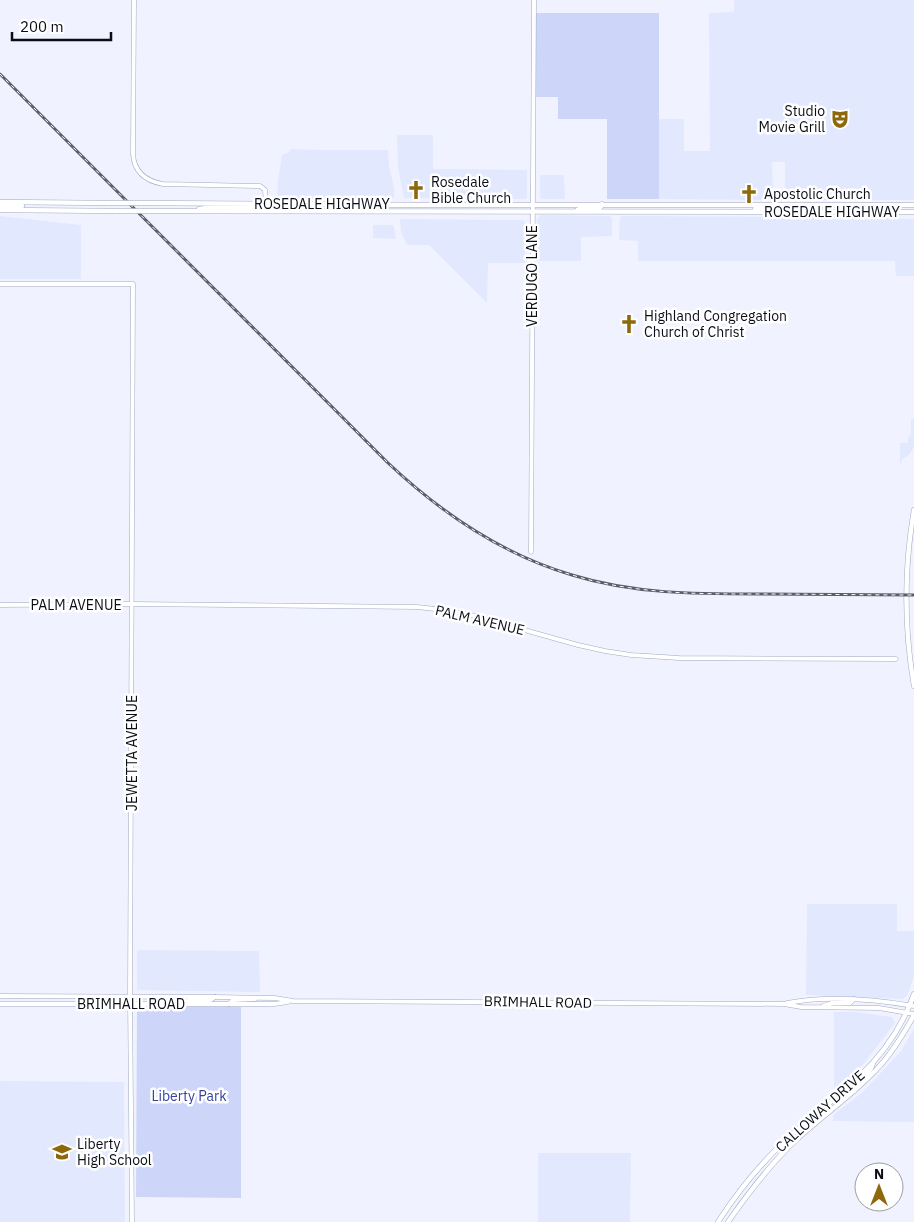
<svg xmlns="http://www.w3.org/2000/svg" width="914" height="1222" viewBox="0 0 914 1222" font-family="'IBM Plex Sans',sans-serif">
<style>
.built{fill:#e2e8fe}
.green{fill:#cdd6f8}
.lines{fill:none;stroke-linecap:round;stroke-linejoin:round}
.tertiary-casing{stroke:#a1a8c3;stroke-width:5}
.secondary-casing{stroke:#a1a8c3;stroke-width:5.5}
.primary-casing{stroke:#a1a8c3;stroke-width:5.5}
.tertiary{stroke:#fff;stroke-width:4}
.secondary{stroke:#fff;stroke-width:4.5}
.primary{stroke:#fff;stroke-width:4.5}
.rail-casing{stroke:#5b5e68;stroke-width:3}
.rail{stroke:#fff;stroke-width:1;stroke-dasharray:4;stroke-linecap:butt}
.primary-bridge-casing{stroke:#a1a8c3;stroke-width:5.5;stroke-linecap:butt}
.primary-bridge{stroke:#fff;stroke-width:4.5}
.labels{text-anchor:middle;stroke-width:5;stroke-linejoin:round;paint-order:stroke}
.poi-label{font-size:14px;fill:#0a0d16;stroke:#fff;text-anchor:start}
.street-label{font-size:14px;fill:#0a0d16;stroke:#fff}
.park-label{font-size:14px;fill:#3640a1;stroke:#fff}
</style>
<rect width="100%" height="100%" fill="#f0f3ff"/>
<g class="built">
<polygon points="734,0 914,0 914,200 785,200 785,162 772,162 773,200 659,199 659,119 684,119 684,151 710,151 709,13 734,12"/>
<polygon points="397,135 433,135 433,169 527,170 527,197 526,199 404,198 398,168"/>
<polygon points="291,149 318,150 388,150 389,165 394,188 394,197 390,200 277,198 278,181 282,155 289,152"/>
<polygon points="540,175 564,175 565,199 541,199 540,197"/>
<polygon points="541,215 610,216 612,219 612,236 581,237 581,261 536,261 537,219"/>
<polygon points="0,216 81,225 81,279 0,279"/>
<polygon points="622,216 814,217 914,219 914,276 896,276 895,261 638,261 638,241 619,240 620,218"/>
<polygon points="400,219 523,220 525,222 525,263 488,263 487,303 429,245 407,245 401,232"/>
<polygon points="373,225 393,225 394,227 396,239 373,238"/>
<polygon points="911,419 914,419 914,447 909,455 902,459 900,466 900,443 908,443 908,437 911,434"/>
<polygon points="807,904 897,904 897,931 914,931 914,976 907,996 902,999 806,995"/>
<polygon points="137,950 259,951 260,992 137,990"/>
<polygon points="834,1012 855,1012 892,1017 895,1023 854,1076 834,1093"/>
<polygon points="914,1029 914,1122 833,1121 833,1115 863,1092 901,1051"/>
<polygon points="0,1081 124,1082 125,1222 0,1222"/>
<polygon points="538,1153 631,1153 630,1222 538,1222"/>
</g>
<g class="green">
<polygon points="534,13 659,13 659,199 607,199 607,119 558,119 558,97 534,97"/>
<polygon points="137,1006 241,1007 241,1198 136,1197"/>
</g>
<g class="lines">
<g class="tertiary-casing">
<g id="tertiary">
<path d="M134,0L133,154C134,172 146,181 163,184L260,186L265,190L266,204"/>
<polyline points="0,284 133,284 130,996 132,1222"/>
<polyline points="531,552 534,0"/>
<polyline points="0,605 132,604 417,607 444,610 471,615 578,645 605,651 631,655 679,658 896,659"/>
<polyline points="0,996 215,997 275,998 293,1001 784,1004 801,1007 879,1008 914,1014"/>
<polyline points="184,1003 189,1000 211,1000 215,997"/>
<path d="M787,1003C829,995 873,999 914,1006"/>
<polyline points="0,1004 274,1004 288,1002"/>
<polyline points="229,1004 233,1000 255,999"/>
<polyline points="823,1006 832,1003 850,1003 854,999"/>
</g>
</g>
<g class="secondary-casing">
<g id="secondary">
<path d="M914,510C904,568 904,628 914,686"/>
<path d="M854,1091C857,1080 871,1075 873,1063"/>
<path d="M718,1222C738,1191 762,1162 789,1137C812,1116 837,1098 859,1077C883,1054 903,1025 914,994"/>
<path d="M728,1222C749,1192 770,1164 797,1139C822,1116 851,1096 875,1071C891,1055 903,1035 914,1015"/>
</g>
</g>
<g class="primary-casing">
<g id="primary">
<polyline points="0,202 111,203"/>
<polyline points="140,203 430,205 914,205"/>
<polyline points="0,206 22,206"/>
<polyline points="199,209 207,208 259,208 265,206 266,204"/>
<polyline points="755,209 762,208 804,208 809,205"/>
<polyline points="0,210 119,211"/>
<polyline points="577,210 582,208 600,208 602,204"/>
<polyline points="148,211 914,212"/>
</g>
</g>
<use href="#tertiary" class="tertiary"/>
<use href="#secondary" class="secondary"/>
<use href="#primary" class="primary"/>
<g class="rail-casing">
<path id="rail" d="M0,74L387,462C441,513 501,554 572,575C634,594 695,594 759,594C811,594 862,595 914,595"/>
</g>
<use href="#rail" class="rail"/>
<g class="primary-bridge-casing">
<g id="primary-bridge">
<polyline points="111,203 140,203"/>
<polyline points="119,211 148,211"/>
</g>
</g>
<use href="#primary-bridge" class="primary-bridge"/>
</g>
<defs>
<g id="theatre-bare" transform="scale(1.5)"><path d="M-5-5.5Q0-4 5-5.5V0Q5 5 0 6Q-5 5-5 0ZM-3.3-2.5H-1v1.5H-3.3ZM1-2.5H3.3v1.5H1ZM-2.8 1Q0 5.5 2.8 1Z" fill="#8e690c" stroke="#fff" stroke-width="2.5" paint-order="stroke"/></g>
<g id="church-bare" transform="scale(1.5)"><path d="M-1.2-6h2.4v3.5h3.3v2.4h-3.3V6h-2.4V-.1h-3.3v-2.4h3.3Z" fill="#8e690c" stroke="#fff" stroke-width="2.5" paint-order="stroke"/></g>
<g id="school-bare" transform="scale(1.5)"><path d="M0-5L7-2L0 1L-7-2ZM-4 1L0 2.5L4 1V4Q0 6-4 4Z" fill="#8e690c" stroke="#fff" stroke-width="2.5" paint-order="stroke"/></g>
</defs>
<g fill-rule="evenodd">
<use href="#theatre-bare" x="840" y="119"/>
<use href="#church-bare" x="416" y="190"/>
<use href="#church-bare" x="749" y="194"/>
<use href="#church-bare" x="629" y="324"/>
<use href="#school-bare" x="62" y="1152"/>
</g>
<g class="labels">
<g class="poi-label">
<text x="825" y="116" text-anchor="end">Studio<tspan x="825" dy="16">Movie Grill</tspan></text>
<text x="431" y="187">Rosedale<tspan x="431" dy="16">Bible Church</tspan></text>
<text x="764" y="199">Apostolic Church</text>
<text x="644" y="321">Highland Congregation<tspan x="644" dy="16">Church of Christ</tspan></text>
<text x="77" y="1149">Liberty<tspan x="77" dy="16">High School</tspan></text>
</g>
<g class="street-label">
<text x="322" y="209">ROSEDALE HIGHWAY</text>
<text x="832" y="217">ROSEDALE HIGHWAY</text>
<text transform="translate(532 276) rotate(-90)" y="5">VERDUGO LANE</text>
<text x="76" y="610">PALM AVENUE</text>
<text transform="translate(480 620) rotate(13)" y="5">PALM AVENUE</text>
<text transform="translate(132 753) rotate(-90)" y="5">JEWETTA AVENUE</text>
<text transform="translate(538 1002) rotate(1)" y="5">BRIMHALL ROAD</text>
<text x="131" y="1009">BRIMHALL ROAD</text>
<text transform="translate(820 1111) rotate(-42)" y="5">CALLOWAY DRIVE</text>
</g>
<g class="park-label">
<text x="189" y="1101">Liberty Park</text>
</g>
</g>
<g transform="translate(879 1187)"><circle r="24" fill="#ffffff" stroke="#9d9ea2"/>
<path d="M0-4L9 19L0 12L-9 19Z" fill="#8e690c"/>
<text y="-8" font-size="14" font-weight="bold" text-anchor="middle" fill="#0a0d16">N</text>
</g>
<path d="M12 32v8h99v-8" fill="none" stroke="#0a0d16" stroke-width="2.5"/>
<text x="20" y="32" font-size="15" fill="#0a0d16" stroke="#ffffff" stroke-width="4" paint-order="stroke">200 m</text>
</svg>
